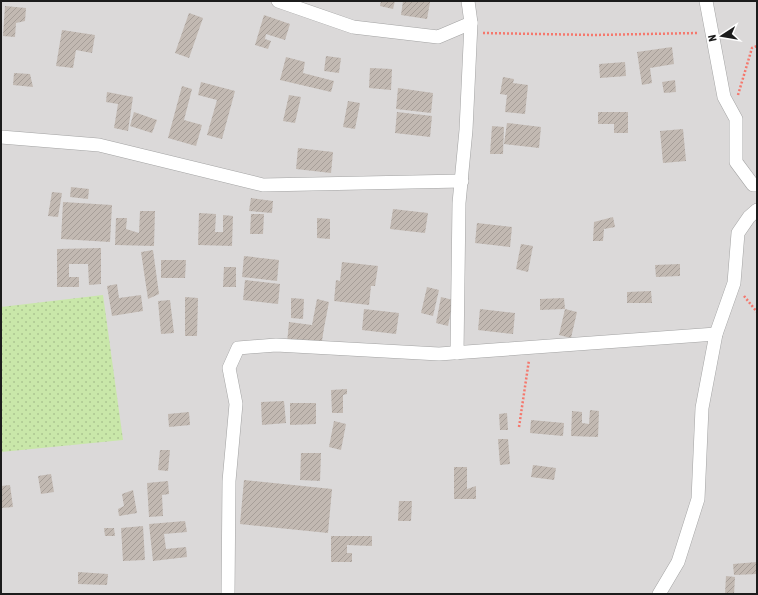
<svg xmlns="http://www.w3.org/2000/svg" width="758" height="595" viewBox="0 0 758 595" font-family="'Asap Condensed',sans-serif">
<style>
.residential{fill:#dbd9d9}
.grass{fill:url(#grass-dots)}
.building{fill:url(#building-hatch)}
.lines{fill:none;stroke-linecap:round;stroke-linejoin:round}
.street-casing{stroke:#a3a3a3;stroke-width:14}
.path{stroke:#f5776c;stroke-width:2.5;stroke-dasharray:2 2;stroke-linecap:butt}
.street{stroke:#fff;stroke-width:13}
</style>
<defs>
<pattern id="grass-dots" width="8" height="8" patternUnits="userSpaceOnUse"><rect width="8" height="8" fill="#c9e7a9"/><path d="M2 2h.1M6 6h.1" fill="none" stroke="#acc691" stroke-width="1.8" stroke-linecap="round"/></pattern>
<pattern id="building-hatch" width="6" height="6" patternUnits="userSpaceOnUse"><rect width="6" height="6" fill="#c2b9b2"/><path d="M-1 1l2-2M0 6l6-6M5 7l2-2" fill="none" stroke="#a69e98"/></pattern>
</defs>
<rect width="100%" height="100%" fill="#eeeae2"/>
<rect class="residential" x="1" y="1" width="756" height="593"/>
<polygon class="grass" points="103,295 123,440 1,452 1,307"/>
<g class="building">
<polygon points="381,1 395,1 393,9 380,6"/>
<polygon points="403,1 430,2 427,19 401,15"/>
<polygon points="5,6 26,8 25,21 16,23 15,37 3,36"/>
<polygon points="189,13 203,18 189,58 175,53"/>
<polygon points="264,15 290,24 285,40 266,34 265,39 271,41 268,49 255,45"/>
<polygon points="62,30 95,35 92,53 76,50 73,68 56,66"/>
<polygon points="672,47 674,64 650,68 652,83 642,85 637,52"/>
<polygon points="326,56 341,58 339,73 324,71"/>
<polygon points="286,57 305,62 303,73 334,81 331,92 280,80"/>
<polygon points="625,62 626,76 600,78 599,64"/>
<polygon points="370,68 392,69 391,90 369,88"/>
<polygon points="14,73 30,74 33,87 13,85"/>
<polygon points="503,77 514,79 513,83 528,85 525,114 505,112 507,95 500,94"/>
<polygon points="675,80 676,92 664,93 662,82"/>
<polygon points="201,82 235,91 222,139 207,135 217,100 198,95"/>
<polygon points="182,86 192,89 184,120 202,125 196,146 168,138"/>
<polygon points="398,88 433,93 431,113 396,109"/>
<polygon points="107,92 133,97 128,131 114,128 118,104 106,102"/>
<polygon points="289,95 301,97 295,123 283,121"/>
<polygon points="348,101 360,103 355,129 343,127"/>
<polygon points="134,112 157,120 152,133 130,126"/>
<polygon points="397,112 432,116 430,137 395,133"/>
<polygon points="598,112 628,112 628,133 614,133 614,124 598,124"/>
<polygon points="507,123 541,127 539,148 504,144"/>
<polygon points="492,126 504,127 503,154 490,154"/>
<polygon points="683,129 686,161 663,163 660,131"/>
<polygon points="298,148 333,152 331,173 296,169"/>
<polygon points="71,187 89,189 88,199 70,197"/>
<polygon points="52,192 62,193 58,217 48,216"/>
<polygon points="251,198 273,201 272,213 249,211"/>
<polygon points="63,202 112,205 110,242 61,239"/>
<polygon points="393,209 428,213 425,233 390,229"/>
<polygon points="140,211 155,211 154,246 115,245 116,218 127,218 126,229 139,233"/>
<polygon points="199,213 216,214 215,232 223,232 223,215 233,216 232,246 198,245"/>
<polygon points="251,214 264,214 263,234 250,234"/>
<polygon points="613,217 615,227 604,229 603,241 593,241 594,222"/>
<polygon points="317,218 330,219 330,239 317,238"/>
<polygon points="477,223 512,227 510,247 475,243"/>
<polygon points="521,244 533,246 528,272 516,269"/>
<polygon points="101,248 101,284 89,285 88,264 69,264 69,277 79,277 79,287 57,287 57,249"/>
<polygon points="153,250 159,294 148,299 141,252"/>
<polygon points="244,256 279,260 277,281 242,277"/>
<polygon points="161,260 186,260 185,278 161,278"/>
<polygon points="342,262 378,266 375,286 371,286 369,305 334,301 336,280 340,281"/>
<polygon points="680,264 680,276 656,277 655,265"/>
<polygon points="224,267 236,267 236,287 223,287"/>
<polygon points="245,280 280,284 278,304 243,300"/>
<polygon points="117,284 119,298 141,295 143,311 112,316 107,286"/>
<polygon points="427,287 439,290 433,316 421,313"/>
<polygon points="651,291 652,303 627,303 627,292"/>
<polygon points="185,297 198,298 197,336 185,336"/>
<polygon points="441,297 453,300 448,326 436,323"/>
<polygon points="291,298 304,299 303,319 291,318"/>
<polygon points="564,298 565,309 540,310 540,299"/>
<polygon points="317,299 329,302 324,328 321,347 287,343 289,322 312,325"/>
<polygon points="170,300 174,333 161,334 158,301"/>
<polygon points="364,309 399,313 396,334 362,330"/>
<polygon points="480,309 515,313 513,334 478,330"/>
<polygon points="565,309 577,312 571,338 559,335"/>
<polygon points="347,389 347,394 343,395 343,413 332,413 331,390"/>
<polygon points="284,401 286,423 262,425 261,402"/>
<polygon points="290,403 316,403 316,424 290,425"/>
<polygon points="590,410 599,411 598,437 571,436 572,411 582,412 582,423 589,424"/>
<polygon points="189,412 190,425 169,427 168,414"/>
<polygon points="507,413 508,430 500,430 499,414"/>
<polygon points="531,420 564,423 563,436 530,433"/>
<polygon points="334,421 346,424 341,450 329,447"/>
<polygon points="498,439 508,439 510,464 500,465"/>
<polygon points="160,450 170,450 168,471 158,470"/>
<polygon points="301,453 321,453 320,481 300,480"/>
<polygon points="533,465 556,468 554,480 531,477"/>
<polygon points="454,467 467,467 467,489 476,486 476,499 454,499"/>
<polygon points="51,474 54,492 41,494 38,476"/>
<polygon points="244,480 332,489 328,533 240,524"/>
<polygon points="168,481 169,494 162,495 163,516 149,517 147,483"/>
<polygon points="10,485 13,507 1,508 1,486"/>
<polygon points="133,490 137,513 119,516 118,509 124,506 122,494"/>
<polygon points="399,501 412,501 411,521 398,521"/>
<polygon points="185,521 187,532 164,534 166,549 186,547 187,557 153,561 149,524"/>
<polygon points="143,526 145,560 123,561 121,528"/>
<polygon points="104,528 114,528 115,536 105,536"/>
<polygon points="331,536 372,536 372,546 347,545 347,553 352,553 352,562 331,562"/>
<polygon points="757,562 757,574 734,575 733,564"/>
<polygon points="78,572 108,574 107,585 78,584"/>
<polygon points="726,576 735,577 734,594 725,594"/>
</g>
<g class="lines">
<g class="street-casing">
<g id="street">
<polyline points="278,1 353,27 438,37 471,23 468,1"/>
<polyline points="706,1 724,97 736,119 736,162 753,185 757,185"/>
<polyline points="1,137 99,145 263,185 462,181"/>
<polyline points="457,353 459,203 466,130 471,23"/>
<polyline points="228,594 229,481 236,404 229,368 238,348 276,345 439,354 716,334"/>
<polyline points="659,594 678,562 698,499 702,408 716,334 734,283 738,233 749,217 757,210"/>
</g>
</g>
<g class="path">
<polyline points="483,33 594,35 698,33"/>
<polyline points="738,95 752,48 757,46"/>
<polyline points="744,296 757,312"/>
<polyline points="519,427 529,360"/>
</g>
<use href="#street" class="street"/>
</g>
<rect width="758" height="595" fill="none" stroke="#1c1c1c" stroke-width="4"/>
<g transform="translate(722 36) rotate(258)" stroke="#ffffff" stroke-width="3" paint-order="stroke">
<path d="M0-3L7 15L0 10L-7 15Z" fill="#1c1c1c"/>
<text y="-6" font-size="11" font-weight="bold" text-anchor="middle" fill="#1c1c1c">N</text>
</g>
</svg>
